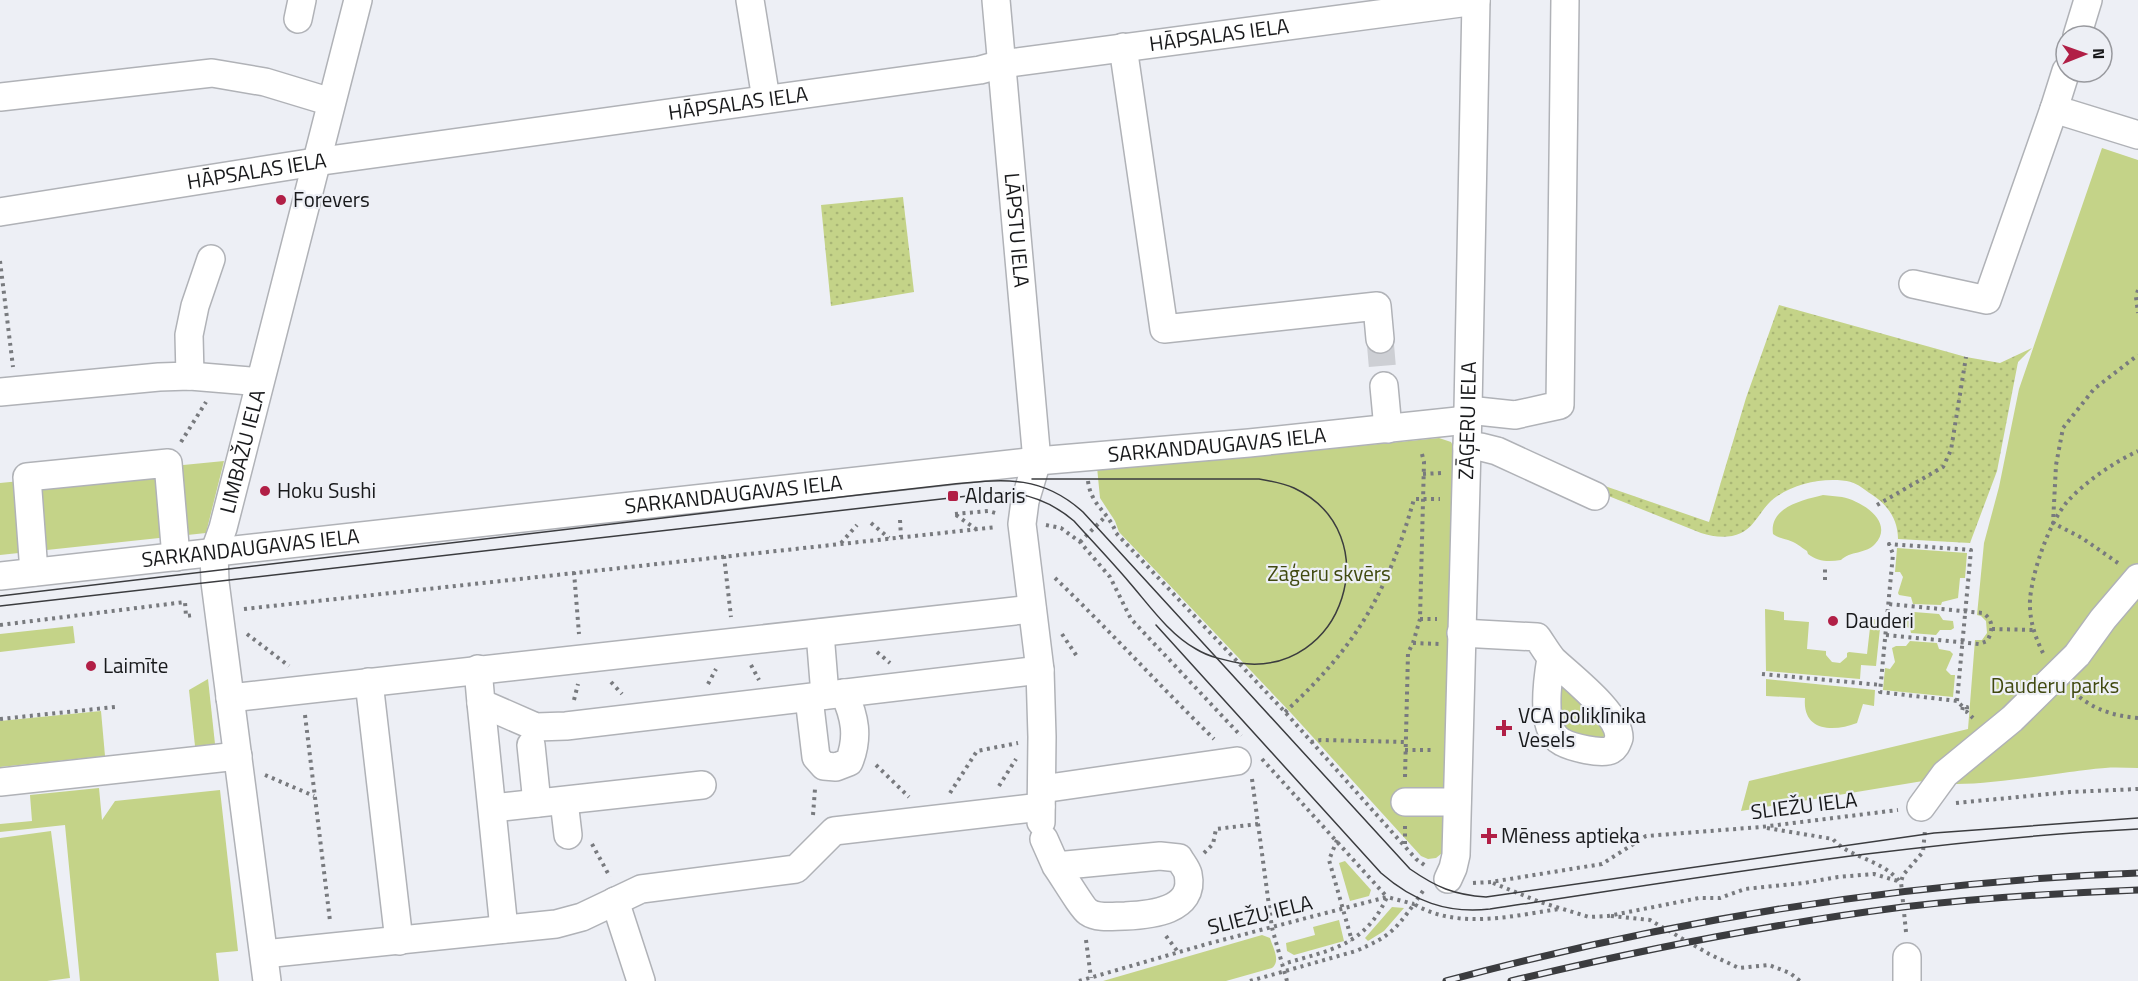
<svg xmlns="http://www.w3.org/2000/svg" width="2138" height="981" viewBox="0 0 2138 981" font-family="'Titillium Web',sans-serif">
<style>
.green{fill:#c4d388}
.garden{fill:url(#garden-dots)}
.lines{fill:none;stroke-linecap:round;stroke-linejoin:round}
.minor-tunnel{stroke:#cdcfd4;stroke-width:27;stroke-dasharray:27 14;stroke-linecap:butt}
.minor-casing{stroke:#b0b2b7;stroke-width:30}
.path{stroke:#787a7e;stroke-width:4;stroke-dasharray:3 4.5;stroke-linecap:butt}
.minor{stroke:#fff;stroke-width:27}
.tram{stroke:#3b3c3f;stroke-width:1.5}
.rail-casing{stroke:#3b3c3f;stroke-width:7}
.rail{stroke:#edeff5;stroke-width:4.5;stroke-dasharray:14;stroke-linecap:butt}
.poi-dot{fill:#b11f46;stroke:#edeff5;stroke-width:2}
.labels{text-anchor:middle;stroke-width:4.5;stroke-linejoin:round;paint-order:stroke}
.street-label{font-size:21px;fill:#18191b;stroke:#edeff5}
.poi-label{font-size:21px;fill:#18191b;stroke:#edeff5;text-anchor:start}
.park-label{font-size:21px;fill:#404910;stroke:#edeff5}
</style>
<defs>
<pattern id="garden-dots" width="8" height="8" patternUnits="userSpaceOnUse" patternTransform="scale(1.5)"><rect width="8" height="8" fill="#c4d388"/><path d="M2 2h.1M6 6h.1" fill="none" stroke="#a8b575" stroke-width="1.8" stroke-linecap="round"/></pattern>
</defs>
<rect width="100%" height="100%" fill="#edeff5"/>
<g class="green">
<path d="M2102,148L2138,160V768C2127,768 2116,767 2105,768C2070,770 1954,793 1929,780L1741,811L1749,781L1968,729L1975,640H1982L1987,633L1986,621L1981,616L1977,615L1984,543L1999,487L2019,389Z"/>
<polygon points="1439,438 1451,442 1456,451 1447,849 1436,858 1428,859 1421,856 1291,713 1119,532 1115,521 1100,498 1097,467 1287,453"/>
<polygon points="224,461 206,533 0,555 0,483"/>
<path d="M1823,495C1829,496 1836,496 1842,497C1862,501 1895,522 1875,544C1866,554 1850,551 1841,560C1829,562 1818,562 1808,554L1807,551C1801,547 1795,542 1788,540C1782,538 1778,538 1773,534C1769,507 1803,500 1823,495Z"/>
<polygon points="1897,548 1967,553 1965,578 1960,578 1958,598 1942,602 1941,605 1913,604 1911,597 1899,595 1898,593 1903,577 1900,572 1895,572"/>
<polygon points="1765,609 1784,612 1784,620 1809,622 1807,649 1826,651 1826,655 1832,662 1840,663 1847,657 1847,653 1849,652 1867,654 1871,619 1881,619 1876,666 1861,665 1860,679 1766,671"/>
<polygon points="1914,612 1939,614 1943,620 1953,621 1954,628 1951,630 1940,630 1936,635 1911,633 1910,628 1896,624 1896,619 1899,617 1911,617"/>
<polygon points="73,626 75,643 0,652 0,634"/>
<polygon points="1910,641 1937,643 1939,649 1950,651 1953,654 1946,670 1951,675 1955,675 1953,697 1883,690 1885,668 1890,669 1895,662 1892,648 1896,646 1906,646"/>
<path d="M1554,676L1606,722L1605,736C1592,743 1575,734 1562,729Z"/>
<polygon points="208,679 215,744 195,746 189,690"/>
<path d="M1766,679L1875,690L1874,706L1863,704L1857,723C1834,732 1802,732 1805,698L1766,696Z"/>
<polygon points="101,711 105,756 0,767 0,721"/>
<polygon points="99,788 102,820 115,801 220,790 238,951 216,953 219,981 80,981 65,825 0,832 0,824 32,821 30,795"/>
<polygon points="51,831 70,978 47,981 0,981 0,838"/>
<polygon points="1345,861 1371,890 1369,896 1350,901 1339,863"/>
<polygon points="1392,907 1404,908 1384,931 1368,941 1365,938"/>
<polygon points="1339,920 1344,941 1294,955 1287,951 1286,943 1315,935 1313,927"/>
<path d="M1262,935L1270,938C1273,948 1281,961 1272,968L1226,981H1103Z"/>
</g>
<g class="garden">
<polygon points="903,197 914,292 831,306 821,205"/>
<path d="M1779,305L1966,357L2000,363L2032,348L2018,362L1997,471L1970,543L1898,539C1898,519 1887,504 1871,494C1865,490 1858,484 1851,482C1825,476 1788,484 1769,503C1760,512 1753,528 1741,533C1728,539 1714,537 1701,533L1596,491L1599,484L1709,522L1746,398Z"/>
</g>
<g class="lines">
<polyline class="minor-tunnel" points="1380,339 1384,386"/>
<g class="minor-casing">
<g id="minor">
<polyline points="750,0 766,99"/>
<path id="s1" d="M996,0L1037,461L1025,501L1022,524L1040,670L1042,737L1041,822"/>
<polyline points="298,19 302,0"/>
<polyline points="2077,36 2088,0"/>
<polyline points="1123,47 1164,329 1377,306 1380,339"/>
<polyline points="2066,71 2054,109 2138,135"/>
<polyline points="0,97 212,73 265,82 331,102"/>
<path id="s2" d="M0,212L315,162L980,70L1002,64L1476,1"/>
<polyline points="1913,284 1987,300 2054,109"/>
<polyline points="190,376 189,335 195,306 211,259"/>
<polyline points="1384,386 1388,429"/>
<polyline points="0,392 159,377 190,376 250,381"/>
<polyline points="1468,410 1515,415 1560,405 1565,0"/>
<polyline points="1467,447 1481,447 1497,451 1595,496"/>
<polyline points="34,572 27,477 168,463 176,557"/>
<path id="s3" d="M0,576L1037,461L1249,443L1467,420"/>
<polyline points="820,633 825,695"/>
<path d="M1461,633L1537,637C1542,644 1547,653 1553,660C1571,677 1620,714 1619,738C1617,743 1616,747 1611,750C1602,755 1571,747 1562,742C1556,739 1552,733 1550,727C1544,710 1548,676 1551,658"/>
<polyline points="478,669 481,703 536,727 566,726 1040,670"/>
<polyline points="369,682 399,941"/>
<polyline points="230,698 1032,609"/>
<path d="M809,698L816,757L824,766L836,767L849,762C859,737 855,717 844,693"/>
<polyline points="481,703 504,929"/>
<polyline points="531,745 537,803"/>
<polyline points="0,782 238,756"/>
<polyline points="1042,789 1237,761"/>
<polyline points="564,801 568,835"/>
<polyline points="1405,802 1457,802"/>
<polyline points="1921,807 1945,774 2012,719 2077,655 2103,619 2138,578"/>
<polyline points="493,808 702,785"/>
<path d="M1044,839L1056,866L1160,856L1179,858C1181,862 1187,869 1188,874C1196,911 1150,915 1125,916C1114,916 1098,919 1088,912C1082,908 1062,874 1056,866"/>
<path id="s4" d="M1448,879L1453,868L1456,855L1468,410L1476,0"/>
<polyline points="615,901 641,981"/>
<polyline points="264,954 556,924 582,917 641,889 796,869 834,831 1041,807"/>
<polyline points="1907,957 1907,981"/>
<path id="s5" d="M267,981L215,582L214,553L223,528L358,0"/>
</g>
</g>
<g class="path">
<polyline points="0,261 13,367"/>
<polyline points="2138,290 2136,297 2138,313"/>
<polyline points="181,442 206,402"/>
<polyline points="1423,474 1441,473"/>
<path d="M1088,481C1091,506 1109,512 1116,533L1285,712L1416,859L1427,867"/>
<polyline points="1877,505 1943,467 1951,450 1966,357"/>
<polyline points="955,514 988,511 999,514"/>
<polyline points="956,515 976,529"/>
<polyline points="900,520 901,537"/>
<polyline points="871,523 889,538"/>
<polyline points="1046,525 1061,528 1080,542 1110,577 1131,619 1241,736"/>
<polyline points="1080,542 1106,516"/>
<polyline points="841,543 857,525"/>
<polyline points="724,556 731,617"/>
<polyline points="2118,563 2082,538 2053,523 2056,465 2063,428 2094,389 2138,355"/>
<polyline points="574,572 579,634"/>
<path d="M1055,578C1109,630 1160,686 1214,739"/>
<polyline points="1825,580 1825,567"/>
<polyline points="244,609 997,527"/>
<polyline points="1420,619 1437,619"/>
<polyline points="0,625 185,602 186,616 194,615"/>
<polyline points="1992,629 2033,630"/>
<polyline points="247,634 289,666"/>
<polyline points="1062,634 1078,658"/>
<path d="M1886,635L1979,644L1987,641C1993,631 1994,620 1983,613L1888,604"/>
<polyline points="1413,643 1439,644"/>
<polyline points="877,652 890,663"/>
<path d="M2043,653C2035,637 2029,619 2030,600C2032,572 2049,523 2067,502C2086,481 2113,463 2138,451"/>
<polyline points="751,665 759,680"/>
<polyline points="1762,674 1881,685"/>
<polyline points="611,682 622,694"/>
<polyline points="708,684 716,669"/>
<path d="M2074,692C2091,709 2114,716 2138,718"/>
<polyline points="574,700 578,684"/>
<polyline points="1957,701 1971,550 1889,544 1893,554 1880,692 1957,701 1963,707 1967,707 1967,712"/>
<polyline points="1963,707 1962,711 1967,712 1973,718"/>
<path d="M1285,712C1356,647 1388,592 1414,499H1440"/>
<polyline points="305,715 330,921"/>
<polyline points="0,719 115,707"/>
<polyline points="1311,742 1321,740 1405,742"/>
<polyline points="1405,750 1434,750"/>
<path d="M1262,759L1387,897C1365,946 1330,950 1283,964"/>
<polyline points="876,765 909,797"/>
<polyline points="265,775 314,796"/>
<polyline points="1405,777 1408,653 1413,643 1420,619 1424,462 1421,450"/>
<polyline points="1252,779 1272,928 1287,981"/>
<polyline points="999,786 1016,759"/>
<polyline points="950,793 977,751 1018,743"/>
<polyline points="1956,803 2070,792 2138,789"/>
<polyline points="813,815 815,789"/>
<polyline points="1405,826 1405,846"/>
<path d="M1767,828L1833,839C1847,857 1882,859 1900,882"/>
<polyline points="1337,840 1329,860 1352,941"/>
<polyline points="592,844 610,877"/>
<polyline points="1204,853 1213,844 1216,829 1258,824"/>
<polyline points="1473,883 1491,882 1602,864 1646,836 1761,827 1898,810"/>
<polyline points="1493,883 1540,902 1589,917 1608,916 1699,898 1720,898 1745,889 1804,883 1838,877 1874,874 1901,882"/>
<polyline points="1611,916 1650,920 1709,954 1739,968 1769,965 1790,973 1800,981"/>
<polyline points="1906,932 1901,882 1903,875 1923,852 1925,830"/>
<polyline points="1166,936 1178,952"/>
<polyline points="1086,940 1091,978"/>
<polyline points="1079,981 1207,944 1387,897 1414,904 1425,888"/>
<path d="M1250,981L1356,951C1388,937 1394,932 1414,904C1457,930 1512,916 1559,909"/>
</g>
<use href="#minor" class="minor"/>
<g class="tram">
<path d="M0,596L875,493C901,490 927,487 954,484C1006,479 1042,475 1083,512L1410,869C1436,887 1454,895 1486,897L1934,833L2138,818"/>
<path d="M0,606L1003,492C1031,494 1053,503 1074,521C1092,541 1111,561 1129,582C1149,605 1169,634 1196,649C1209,657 1224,660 1239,663C1344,678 1390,533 1294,488C1283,483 1271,481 1259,479H1032"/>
<path d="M1156,625L1381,873C1413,901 1447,914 1490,909C1705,877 1920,840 2138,829"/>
</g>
<g class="rail-casing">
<g id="rail">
<path d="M1446,981C1672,920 1905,882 2138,873"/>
<path d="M1511,981C1640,950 1771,924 1903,907C1981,898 2060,893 2138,890"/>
</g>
</g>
<use href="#rail" class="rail"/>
</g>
<g class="poi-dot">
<circle cx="281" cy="200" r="6"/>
<circle cx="265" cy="491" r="6"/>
<rect x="947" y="490" width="12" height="12" rx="3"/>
<circle cx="1833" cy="621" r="6"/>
<circle cx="91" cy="666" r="6"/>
<path d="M1501 719h6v6h6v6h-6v6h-6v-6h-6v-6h6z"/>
<path d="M1486 827h6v6h6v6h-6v6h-6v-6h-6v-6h6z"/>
</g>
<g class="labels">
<g class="street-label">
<text dy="7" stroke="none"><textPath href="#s2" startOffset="1232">HĀPSALAS IELA</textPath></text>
<text dy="7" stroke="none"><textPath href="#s2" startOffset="746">HĀPSALAS IELA</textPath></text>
<text dy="7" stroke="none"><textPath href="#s2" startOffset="260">HĀPSALAS IELA</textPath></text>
<text dy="7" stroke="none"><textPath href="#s1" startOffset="231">LĀPSTU IELA</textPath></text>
<text dy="7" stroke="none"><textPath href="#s4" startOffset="460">ZĀĢERU IELA</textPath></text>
<text dy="7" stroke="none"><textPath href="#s3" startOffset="1224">SARKANDAUGAVAS IELA</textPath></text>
<text dy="7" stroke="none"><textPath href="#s5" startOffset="537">LIMBAŽU IELA</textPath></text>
<text dy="7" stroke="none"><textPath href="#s3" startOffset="738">SARKANDAUGAVAS IELA</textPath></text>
<text dy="7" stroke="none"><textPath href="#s3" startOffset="252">SARKANDAUGAVAS IELA</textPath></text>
<text transform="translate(1804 806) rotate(-7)" y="7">SLIEŽU IELA</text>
<text transform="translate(1260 915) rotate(-14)" y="7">SLIEŽU IELA</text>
</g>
<g class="poi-label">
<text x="293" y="207">Forevers</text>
<text x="277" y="498">Hoku Sushi</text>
<text x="965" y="503">Aldaris</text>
<text x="1845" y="628">Dauderi</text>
<text x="103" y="673">Laimīte</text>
<text x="1518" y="723">VCA poliklīnika<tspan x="1518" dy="24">Vesels</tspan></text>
<text x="1501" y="843">Mēness aptieka</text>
</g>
<g class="park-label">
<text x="1329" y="581">Zāģeru skvērs</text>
<text x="2055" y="693">Dauderu parks</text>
</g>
</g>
<g transform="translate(2084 54) rotate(89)"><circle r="28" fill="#edeff5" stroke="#98999e" stroke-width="1.5"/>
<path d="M0-4.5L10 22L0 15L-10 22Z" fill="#b11f46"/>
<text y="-9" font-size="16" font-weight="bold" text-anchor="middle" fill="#18191b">N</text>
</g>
</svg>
